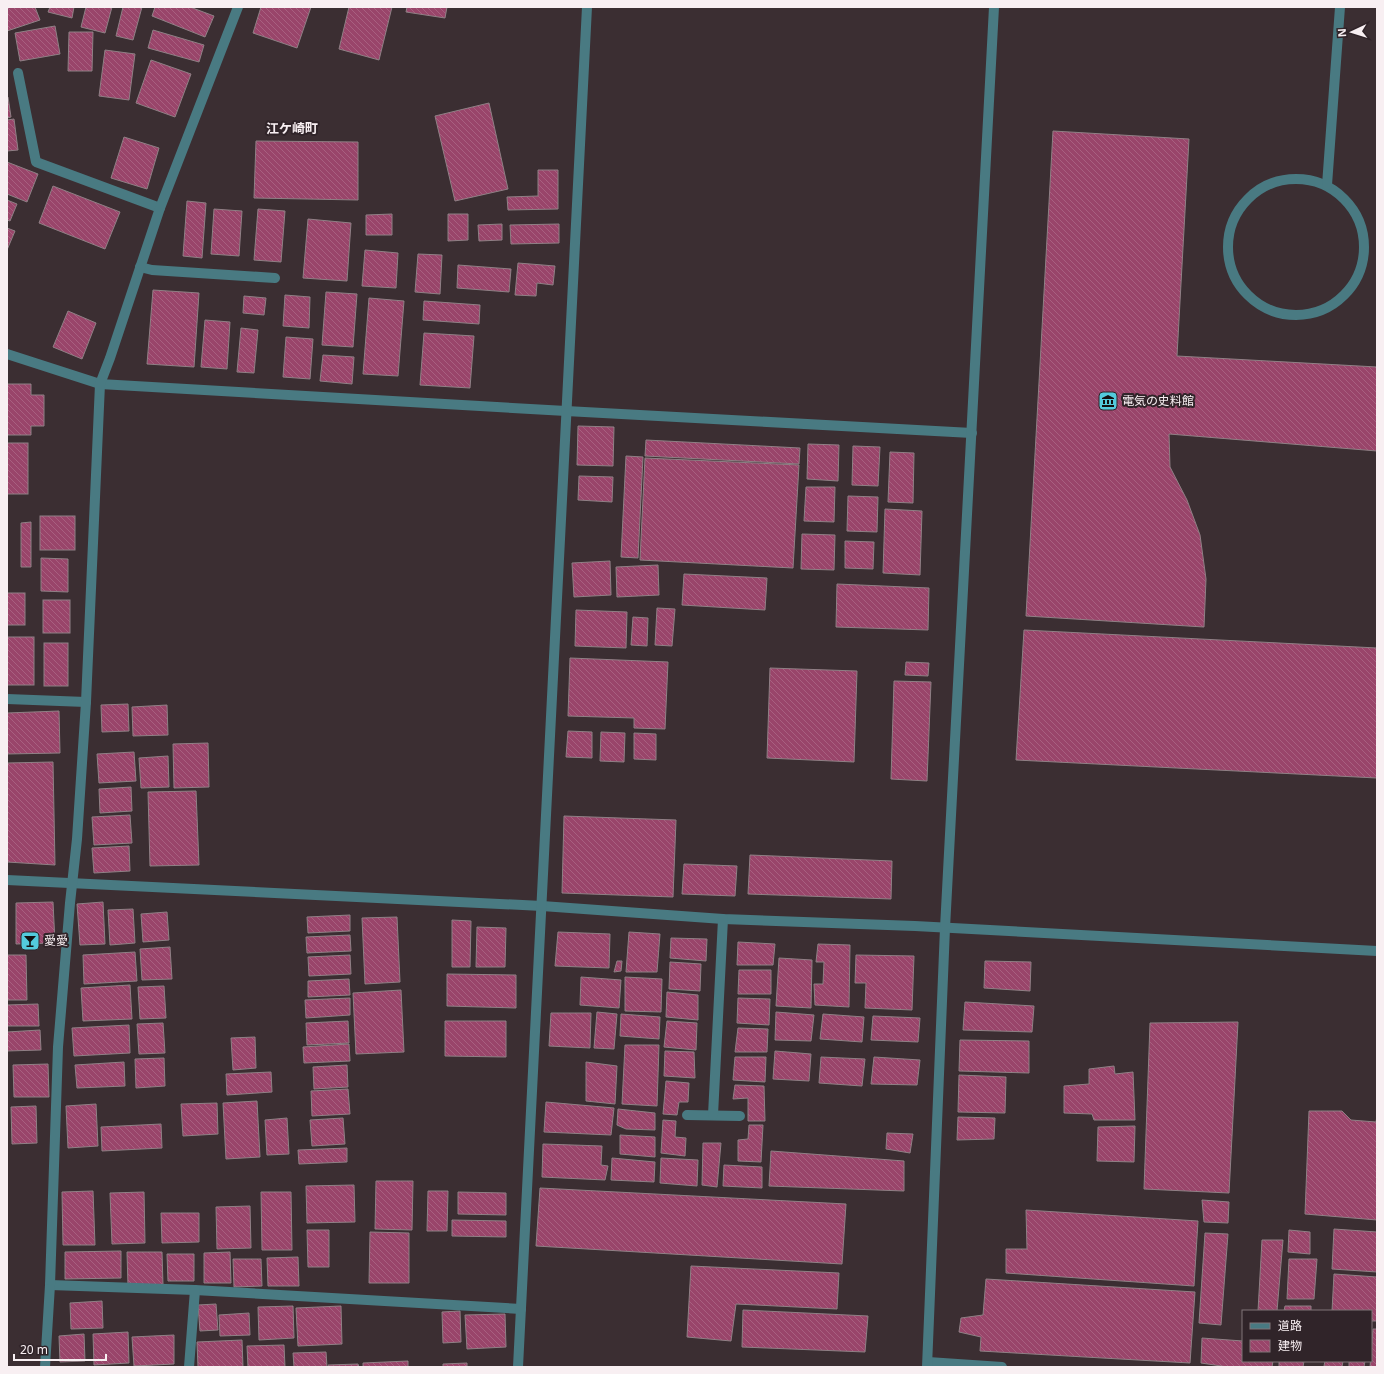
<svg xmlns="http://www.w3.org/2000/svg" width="1384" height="1374" viewBox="0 0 1384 1374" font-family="'Noto Sans','Noto Sans JP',sans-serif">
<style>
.building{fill:url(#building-back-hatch);stroke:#8f8085}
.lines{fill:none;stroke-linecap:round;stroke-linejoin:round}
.minor{stroke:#497a82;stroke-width:10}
.labels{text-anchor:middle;stroke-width:4;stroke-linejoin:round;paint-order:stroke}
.poi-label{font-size:12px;fill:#f8eff2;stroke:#302429;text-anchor:start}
.neighbourhood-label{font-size:13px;font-weight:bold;fill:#f8eff2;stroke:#302429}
</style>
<defs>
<pattern id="building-back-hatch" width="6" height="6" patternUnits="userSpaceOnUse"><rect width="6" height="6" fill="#99456a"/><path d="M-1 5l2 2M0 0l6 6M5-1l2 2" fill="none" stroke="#a86080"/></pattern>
</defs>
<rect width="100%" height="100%" fill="#3b2e32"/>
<g class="building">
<polygon points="7,7 35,7 40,20 7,31"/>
<polygon points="50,7 74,7 72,18 48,12"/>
<polygon points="86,7 112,7 105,33 81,27"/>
<polygon points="123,7 142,7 133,40 116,36"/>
<polygon points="155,7 190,7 214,16 205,37 152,16"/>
<polygon points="261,7 311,7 297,48 253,33"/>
<polygon points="349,7 392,7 379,60 339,49"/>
<polygon points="407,7 447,7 445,18 406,12"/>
<polygon points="55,26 60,54 20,61 15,33"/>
<polygon points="153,30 204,45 199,62 148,48"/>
<polygon points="69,32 93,32 92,71 68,71"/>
<polygon points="105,50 135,54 129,100 99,96"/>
<polygon points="151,60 191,74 175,117 136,103"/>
<polygon points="8,97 11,117 7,118 7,98"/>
<polygon points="489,103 508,189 455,201 435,116"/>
<polygon points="14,119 18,150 7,151 7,120"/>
<polygon points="1053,131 1189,139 1177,356 1377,367 1377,451 1169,434 1170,467 1187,500 1200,535 1206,579 1204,627 1026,616"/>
<polygon points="124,137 159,148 147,189 111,178"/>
<polygon points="256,141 358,142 358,200 254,198"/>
<polygon points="7,162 38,174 27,202 7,194"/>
<polygon points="538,170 558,170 558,209 508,210 507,197 538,196"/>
<polygon points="53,186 120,212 105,249 39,223"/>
<polygon points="7,200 17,204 10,221 7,220"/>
<polygon points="187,201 206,203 202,258 183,256"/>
<polygon points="214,209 242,211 239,256 211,254"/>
<polygon points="258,209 285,211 281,262 254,260"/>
<polygon points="392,214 392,235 366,235 366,215"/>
<polygon points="448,214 468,214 468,240 448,241"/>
<polygon points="308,219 351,223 347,281 303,278"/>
<polygon points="502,224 502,240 479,241 478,225"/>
<polygon points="559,224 559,243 511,244 510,225"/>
<polygon points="7,228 15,231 7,250"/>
<polygon points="365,250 398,253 396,288 362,286"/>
<polygon points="418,254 442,255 440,294 415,292"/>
<polygon points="518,263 555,266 553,285 537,283 536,296 515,295"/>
<polygon points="458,265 511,269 509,292 457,288"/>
<polygon points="153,290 199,293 194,367 147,364"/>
<polygon points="326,292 357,294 353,347 322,345"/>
<polygon points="285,295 310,297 309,328 283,326"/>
<polygon points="244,296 266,298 264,315 243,313"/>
<polygon points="369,298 404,301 398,376 363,374"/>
<polygon points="424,301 480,305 479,324 423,320"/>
<polygon points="68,311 96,323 82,359 53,347"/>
<polygon points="205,320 230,322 227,369 201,367"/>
<polygon points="241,328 258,330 254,373 237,372"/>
<polygon points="424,333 474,336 470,388 420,385"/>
<polygon points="286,337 313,339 310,379 283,377"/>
<polygon points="323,355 354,357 352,384 320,381"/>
<polygon points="7,384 31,384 31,395 44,395 44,426 31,426 31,435 7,435"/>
<polygon points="578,426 614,427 613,466 577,465"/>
<polygon points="646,440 800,448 799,464 645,456"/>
<rect x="7" y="443" width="21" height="51"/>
<polygon points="808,444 839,445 838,481 807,479"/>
<polygon points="853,446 880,447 878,486 852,485"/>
<polygon points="890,452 914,453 913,503 888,502"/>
<polygon points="626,456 643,457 638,558 621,557"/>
<polygon points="645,458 799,465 793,568 640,560"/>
<polygon points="579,476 613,477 612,502 578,500"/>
<polygon points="806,487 835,487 834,522 804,521"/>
<polygon points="848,496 878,497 877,532 847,531"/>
<polygon points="885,509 922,511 920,575 883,573"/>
<rect x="40" y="516" width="35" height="34"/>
<polygon points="31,522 31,567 21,567 21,523"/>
<polygon points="802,534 835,535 834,570 801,569"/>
<polygon points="845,541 874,542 873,569 845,568"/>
<polygon points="41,558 68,559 68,592 41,591"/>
<polygon points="610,561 611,595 574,597 572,563"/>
<polygon points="658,565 659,595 617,597 616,567"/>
<polygon points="684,574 767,578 765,610 682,605"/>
<polygon points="837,584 929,588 928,630 836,627"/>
<rect x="7" y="593" width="18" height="32"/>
<rect x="43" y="600" width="27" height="33"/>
<polygon points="657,608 675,609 672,646 655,645"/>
<polygon points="576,610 627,612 626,648 575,646"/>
<polygon points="633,617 648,618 647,646 631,645"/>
<polygon points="1024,630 1377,648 1377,778 1016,760"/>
<rect x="7" y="637" width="27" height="48"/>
<rect x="44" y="643" width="24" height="43"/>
<polygon points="570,658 668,662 665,729 634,728 634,718 568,716"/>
<polygon points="906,662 929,663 928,676 905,675"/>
<polygon points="770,668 857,671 854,762 767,758"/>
<polygon points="894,681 931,682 927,781 891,779"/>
<polygon points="128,704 129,731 102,732 101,705"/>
<polygon points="167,705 168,735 133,736 132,707"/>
<polygon points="59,711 60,753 7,754 7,713"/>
<polygon points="568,731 592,732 592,758 566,757"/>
<polygon points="601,732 625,733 624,762 600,761"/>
<polygon points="634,733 656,734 656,760 634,759"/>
<polygon points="208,743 209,787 174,788 173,744"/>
<polygon points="134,752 136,781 99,783 97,754"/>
<polygon points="168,756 169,787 141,788 139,758"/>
<polygon points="53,762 55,865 7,862 7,763"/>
<polygon points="131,787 132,811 100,813 99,789"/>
<polygon points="196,791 199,865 150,866 148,792"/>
<polygon points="130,815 132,843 94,845 92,817"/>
<polygon points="564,816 676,820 673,897 562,893"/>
<polygon points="129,846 130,871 94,873 92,848"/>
<polygon points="750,855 892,861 891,899 748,894"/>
<polygon points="684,864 737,866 735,896 682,894"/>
<polygon points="53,902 55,943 16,944 16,903"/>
<polygon points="103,902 105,944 80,945 77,904"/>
<polygon points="133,909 135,943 110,945 108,910"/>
<polygon points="167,912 169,940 143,942 141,914"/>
<polygon points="350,915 350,931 308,933 307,917"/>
<polygon points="397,917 400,982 365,984 362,918"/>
<polygon points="452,920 471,921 470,967 452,967"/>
<polygon points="477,927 506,928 505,967 476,967"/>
<polygon points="558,932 610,934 609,968 555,966"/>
<polygon points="629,932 660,934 657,972 626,972"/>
<polygon points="350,935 351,951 307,953 306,937"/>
<polygon points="671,938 707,939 706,961 670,958"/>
<polygon points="738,942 775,944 773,965 737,965"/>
<polygon points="818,944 850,945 849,1007 815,1005 814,984 823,984 824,962 816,962"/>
<polygon points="170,947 172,979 142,980 140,949"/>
<polygon points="135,952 137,981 84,984 83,955"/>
<polygon points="7,955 26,955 27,1000 7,1000"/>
<polygon points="350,955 351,974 309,976 308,957"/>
<polygon points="856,955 914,956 912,1010 865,1008 866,983 855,983"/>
<polygon points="779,958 812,960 811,1008 776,1006"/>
<polygon points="617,961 622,961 621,971 614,972"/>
<polygon points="985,961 1031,962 1030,991 984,988"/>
<polygon points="670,962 701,964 700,991 669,989"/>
<polygon points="739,970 771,970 771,994 738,994"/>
<polygon points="447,974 516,975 516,1008 447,1006"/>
<polygon points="581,977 621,980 619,1008 580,1005"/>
<polygon points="625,977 662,979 661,1012 625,1011"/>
<polygon points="349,979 350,995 308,997 308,981"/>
<polygon points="130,985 132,1019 83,1021 81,988"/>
<polygon points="164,986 166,1018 140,1019 138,987"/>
<polygon points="401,990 404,1052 356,1054 353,993"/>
<polygon points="667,992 698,995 698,1020 666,1017"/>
<polygon points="350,998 350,1015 306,1018 305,1000"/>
<polygon points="738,998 770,999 769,1025 737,1023"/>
<polygon points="965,1002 1034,1006 1032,1032 963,1030"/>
<polygon points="38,1004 39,1026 7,1026 7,1005"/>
<polygon points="597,1012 617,1014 614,1049 594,1048"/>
<polygon points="776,1012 814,1015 811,1041 775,1040"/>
<polygon points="551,1013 591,1013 590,1048 549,1046"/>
<polygon points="621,1014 660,1017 659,1039 620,1036"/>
<polygon points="823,1014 864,1017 862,1042 820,1039"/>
<polygon points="873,1016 920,1018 918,1042 871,1040"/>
<polygon points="348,1021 349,1043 307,1045 306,1023"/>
<polygon points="445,1021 506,1021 506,1057 445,1056"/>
<polygon points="667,1021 697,1023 696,1050 664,1047"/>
<polygon points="1238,1022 1229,1193 1144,1189 1150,1023"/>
<polygon points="163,1023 165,1053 139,1054 137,1024"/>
<polygon points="129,1025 130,1053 74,1056 72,1028"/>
<polygon points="738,1028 768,1029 767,1052 735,1052"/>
<polygon points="40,1030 41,1050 7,1051 7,1032"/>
<polygon points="255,1037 256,1068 233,1070 231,1038"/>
<polygon points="960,1040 1029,1041 1029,1073 959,1071"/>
<polygon points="349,1044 350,1061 304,1063 303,1047"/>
<polygon points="625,1045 659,1045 657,1106 622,1104"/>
<polygon points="665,1051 694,1052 695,1078 664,1076"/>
<polygon points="775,1051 811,1054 809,1081 773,1079"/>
<polygon points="735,1057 766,1057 765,1082 733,1080"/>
<polygon points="821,1057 865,1059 862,1086 819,1083"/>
<polygon points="874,1057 920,1060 917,1085 871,1084"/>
<polygon points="164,1058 165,1086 136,1088 135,1059"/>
<polygon points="124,1062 125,1086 77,1088 75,1065"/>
<polygon points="586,1062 617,1066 615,1104 586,1101"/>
<polygon points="48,1064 49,1097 14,1097 13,1065"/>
<polygon points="347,1065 348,1087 314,1089 313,1067"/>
<polygon points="1114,1066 1115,1074 1133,1072 1135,1120 1094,1120 1092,1114 1064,1113 1064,1086 1089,1084 1089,1069"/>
<polygon points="271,1072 272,1092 227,1095 226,1074"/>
<polygon points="959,1075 1006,1077 1005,1113 958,1112"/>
<polygon points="666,1081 689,1083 688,1102 679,1102 677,1115 663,1114"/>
<polygon points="735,1085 764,1086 765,1121 748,1121 748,1098 733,1099"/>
<polygon points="348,1089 350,1114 312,1116 311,1091"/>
<polygon points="257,1101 260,1157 226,1159 223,1103"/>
<polygon points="546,1102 614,1108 611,1135 544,1132"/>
<polygon points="217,1103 218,1134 183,1136 181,1104"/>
<polygon points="96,1104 98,1146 68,1148 66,1106"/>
<polygon points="36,1106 37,1143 12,1144 11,1107"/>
<polygon points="618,1109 655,1113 655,1130 626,1129 617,1125"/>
<polygon points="1309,1111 1342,1111 1351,1120 1376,1122 1377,1116 1377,1220 1305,1214"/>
<polygon points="958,1117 995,1118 994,1139 957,1140"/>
<polygon points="287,1118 289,1154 267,1155 265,1120"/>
<polygon points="343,1118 345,1144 312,1146 310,1120"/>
<polygon points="663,1120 676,1121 675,1137 686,1138 685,1156 661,1153"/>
<polygon points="161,1124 162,1148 102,1151 101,1127"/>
<polygon points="749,1125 763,1125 761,1162 738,1161 738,1140 748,1139"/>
<polygon points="1135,1126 1134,1162 1097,1161 1098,1127"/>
<polygon points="887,1133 913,1134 910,1153 886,1149"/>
<polygon points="620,1135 655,1137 655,1157 620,1154"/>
<polygon points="703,1143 721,1143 717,1187 702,1185"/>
<polygon points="543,1144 602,1146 601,1165 608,1166 605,1180 542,1177"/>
<polygon points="347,1148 347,1162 299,1164 298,1150"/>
<polygon points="771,1151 904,1161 904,1191 769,1186"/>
<polygon points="612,1158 655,1162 654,1182 611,1180"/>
<polygon points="661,1158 698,1160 697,1186 660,1183"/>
<polygon points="724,1165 762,1167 762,1188 723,1186"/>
<polygon points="376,1181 413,1181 412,1230 375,1229"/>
<polygon points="354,1185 355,1222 307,1223 306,1186"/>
<polygon points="540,1188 846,1204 842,1264 536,1246"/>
<polygon points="93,1191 95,1245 63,1245 62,1192"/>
<polygon points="428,1191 448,1191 447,1231 427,1231"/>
<polygon points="144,1192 145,1243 112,1244 110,1193"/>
<polygon points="261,1192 291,1192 292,1250 262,1250"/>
<polygon points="458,1192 506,1193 506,1215 458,1214"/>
<polygon points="1202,1200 1229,1202 1228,1223 1204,1222"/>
<polygon points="250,1206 251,1248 217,1249 216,1207"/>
<polygon points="1026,1210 1198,1221 1194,1286 1006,1273 1006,1249 1027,1249"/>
<polygon points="161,1213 199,1213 199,1242 162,1243"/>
<polygon points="452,1220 506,1221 506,1237 452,1236"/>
<polygon points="1334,1229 1377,1232 1377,1272 1332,1269"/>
<polygon points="307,1230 329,1230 329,1267 308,1267"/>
<polygon points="1289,1230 1310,1232 1310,1254 1288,1252"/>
<polygon points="370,1232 409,1233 409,1283 369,1283"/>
<polygon points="1205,1233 1228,1234 1221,1325 1199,1323"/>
<polygon points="1262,1240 1283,1240 1277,1311 1258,1311"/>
<polygon points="121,1251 121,1278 65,1279 65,1252"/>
<polygon points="127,1252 162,1252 163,1285 128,1286"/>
<polygon points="230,1252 231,1283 204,1283 204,1253"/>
<polygon points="167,1254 194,1254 194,1281 168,1281"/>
<polygon points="298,1257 299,1286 268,1286 267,1258"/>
<polygon points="233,1259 261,1259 262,1286 234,1287"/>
<polygon points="1289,1259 1317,1259 1314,1299 1287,1299"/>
<polygon points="691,1266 839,1273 837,1309 736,1304 731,1341 687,1337"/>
<polygon points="1334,1274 1377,1277 1377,1321 1371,1321 1371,1311 1332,1311"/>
<polygon points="986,1279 1195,1292 1190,1363 980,1351 981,1337 959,1332 961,1318 983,1315"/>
<polygon points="102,1301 103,1328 71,1329 70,1303"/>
<polygon points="216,1304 218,1330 200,1331 198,1305"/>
<polygon points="293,1306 294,1338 259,1340 258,1307"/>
<polygon points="341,1306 342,1344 298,1346 296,1308"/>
<polygon points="1285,1306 1311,1306 1311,1311 1284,1311"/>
<polygon points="743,1310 868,1316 865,1352 742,1347"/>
<polygon points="460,1311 461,1342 443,1343 442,1312"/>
<polygon points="249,1313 250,1335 220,1336 219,1315"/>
<polygon points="505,1314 506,1347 467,1349 465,1315"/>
<polygon points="1373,1329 1377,1329 1377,1367 1370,1367"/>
<polygon points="128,1332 129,1363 94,1365 93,1334"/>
<polygon points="84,1334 85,1361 60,1362 59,1336"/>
<polygon points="174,1335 174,1364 134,1366 132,1337"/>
<polygon points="1202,1338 1243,1341 1243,1361 1273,1361 1272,1367 1228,1367 1201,1363"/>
<polygon points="242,1340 243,1367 198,1367 197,1342"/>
<polygon points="284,1345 285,1367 248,1367 247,1346"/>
<polygon points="326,1352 327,1367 294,1367 293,1353"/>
<polygon points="408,1361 408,1367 363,1367 363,1363"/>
<polygon points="1279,1361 1304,1361 1303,1367 1279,1367"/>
<polygon points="1325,1361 1343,1361 1342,1367 1324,1366"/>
<polygon points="1349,1361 1365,1361 1364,1367 1349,1367"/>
<polygon points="467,1363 467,1367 443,1367 443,1364"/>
<polygon points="358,1364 359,1367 329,1367 328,1365"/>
</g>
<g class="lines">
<g class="minor">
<polyline points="18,73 36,162 160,208"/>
<circle cx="1296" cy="247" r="68"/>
<polyline points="1327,185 1340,7"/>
<polyline points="140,267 152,270 275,278"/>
<polyline points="7,354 100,384 566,411 972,433"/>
<polyline points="7,699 86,702"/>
<polyline points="7,880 542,906 723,919 915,926 1377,951"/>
<polyline points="687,1115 740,1116"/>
<polyline points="713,1115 723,919"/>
<polyline points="50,1285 195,1290 521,1309"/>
<polyline points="928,1362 1002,1367"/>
<polyline points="45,1367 50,1285 58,1047 70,903 77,839 86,702 100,384 110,358 160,208 238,7"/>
<polyline points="189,1367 195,1290"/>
<polyline points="518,1367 587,7"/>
<polyline points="927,1367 945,928 994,7"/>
</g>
</g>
<defs>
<g id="museum-square" transform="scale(1)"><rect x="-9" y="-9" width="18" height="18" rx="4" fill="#53cadc" stroke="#302429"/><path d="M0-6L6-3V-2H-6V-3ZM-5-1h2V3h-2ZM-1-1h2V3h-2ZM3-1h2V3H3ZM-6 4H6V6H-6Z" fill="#111"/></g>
<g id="bar-square" transform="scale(1)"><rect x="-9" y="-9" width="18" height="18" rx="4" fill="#53cadc" stroke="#302429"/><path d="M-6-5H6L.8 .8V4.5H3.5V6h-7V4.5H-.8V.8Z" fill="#111"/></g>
</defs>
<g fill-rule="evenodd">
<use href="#museum-square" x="1108" y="401"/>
<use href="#bar-square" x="30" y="941"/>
</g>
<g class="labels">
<g class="poi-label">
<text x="1122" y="405">電気の史料館</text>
<text x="44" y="945">愛愛</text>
</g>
<g class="neighbourhood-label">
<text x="292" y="133">江ケ崎町</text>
</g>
</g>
<rect width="1384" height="1374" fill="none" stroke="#f8eff2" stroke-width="16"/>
<rect x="1242" y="1310" width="130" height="52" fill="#302429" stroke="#807579"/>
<rect x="1250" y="1323" width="20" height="6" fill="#497a82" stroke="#807579"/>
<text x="1278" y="1330" font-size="12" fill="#f8eff2">道路</text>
<rect x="1250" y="1340" width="20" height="12" fill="url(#building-back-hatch)" stroke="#807579"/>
<text x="1278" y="1350" font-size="12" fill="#f8eff2">建物</text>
<g transform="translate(1352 32) rotate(266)" stroke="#302429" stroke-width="3" paint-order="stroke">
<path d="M0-3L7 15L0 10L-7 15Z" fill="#f8eff2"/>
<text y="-6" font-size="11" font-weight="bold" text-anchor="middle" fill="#f8eff2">N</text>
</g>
<path d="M14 1354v6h92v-6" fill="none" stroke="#f8eff2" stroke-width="2"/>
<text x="20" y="1354" font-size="12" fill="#f8eff2" stroke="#302429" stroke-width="3" paint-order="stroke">20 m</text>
</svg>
